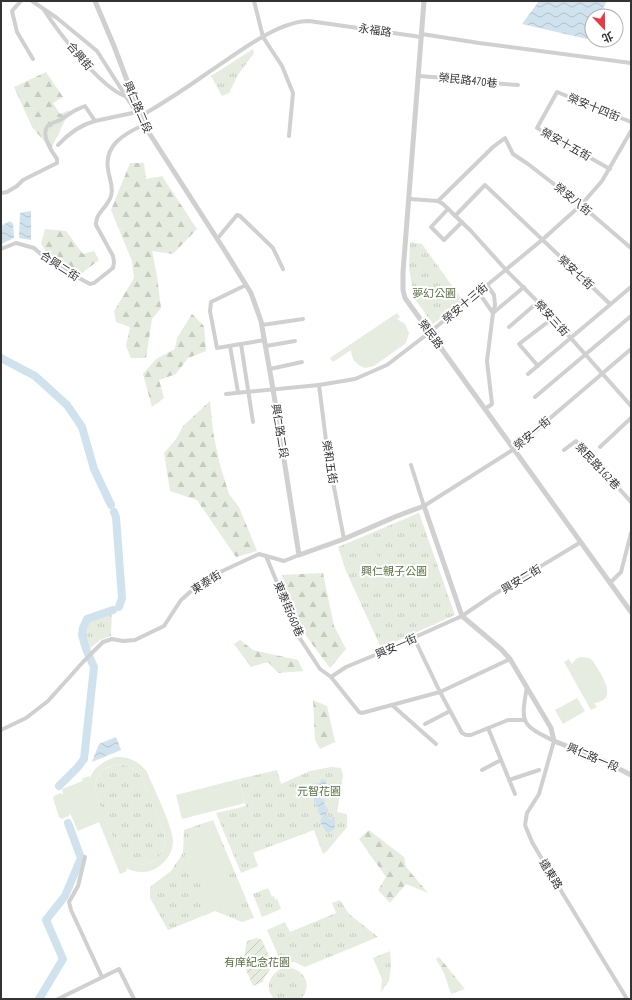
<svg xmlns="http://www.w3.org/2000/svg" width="632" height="1000" viewBox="0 0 632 1000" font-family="'PT Sans Narrow','Noto Sans TC',sans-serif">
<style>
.grass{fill:url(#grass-tufts)}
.forest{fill:url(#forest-firs)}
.garden{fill:url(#garden-furrows)}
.pitch{fill:#e6ecdf;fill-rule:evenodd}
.water{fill:url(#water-waves)}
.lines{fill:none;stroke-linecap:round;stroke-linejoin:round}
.river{stroke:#cfe2ee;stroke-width:8}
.minor{stroke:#d0d0d0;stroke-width:4}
.tertiary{stroke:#d0d0d0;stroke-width:5}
.labels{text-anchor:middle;stroke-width:4;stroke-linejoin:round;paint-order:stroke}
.street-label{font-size:11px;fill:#333;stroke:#fff}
.park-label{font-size:11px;fill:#56703f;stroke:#fff}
</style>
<defs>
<pattern id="grass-tufts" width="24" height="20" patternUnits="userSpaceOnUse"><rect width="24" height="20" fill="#e6ecdf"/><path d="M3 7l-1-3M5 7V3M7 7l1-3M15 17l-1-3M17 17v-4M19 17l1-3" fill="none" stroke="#c6cbc0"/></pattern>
<pattern id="forest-firs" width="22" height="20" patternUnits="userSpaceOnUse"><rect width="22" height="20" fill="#e6ecdf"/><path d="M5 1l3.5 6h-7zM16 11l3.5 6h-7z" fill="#c6cbc0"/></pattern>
<pattern id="garden-furrows" width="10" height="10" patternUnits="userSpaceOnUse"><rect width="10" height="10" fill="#e6ecdf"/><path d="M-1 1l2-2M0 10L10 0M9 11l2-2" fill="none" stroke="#c6cbc0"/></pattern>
<pattern id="water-waves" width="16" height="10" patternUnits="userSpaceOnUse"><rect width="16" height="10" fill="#cfe2ee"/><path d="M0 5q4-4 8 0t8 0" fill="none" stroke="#b2c2cd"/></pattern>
</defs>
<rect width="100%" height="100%" fill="#fff"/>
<g class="grass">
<polygon points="253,49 254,53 238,75 229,93 222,96 211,76"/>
<polygon points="410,242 422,244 463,301 433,324 414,298 409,268"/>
<polygon points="419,513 455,615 381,648 346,571 338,547"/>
<polygon points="112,609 111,636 100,640 89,649 84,626 99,614"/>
<path d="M118,764C128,765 134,768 141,776L164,833C170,861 142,874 122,856C115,845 112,833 107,822C98,800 82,772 118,764Z"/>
<polygon points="331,767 341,768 343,775 337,812 347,814 347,827 327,851 323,854 314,830 253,853 258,866 241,873 216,813 246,806 239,779 277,770 281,784 310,771"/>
<polygon points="213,820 254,918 242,922 215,911 168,930 150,898 150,887 171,871 183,853 184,830"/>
<polygon points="268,888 272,897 274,896 275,900 277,899 281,909 262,917 253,894"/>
<polygon points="340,900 349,914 378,937 305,967 295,962 281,962 267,930 285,922 290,932 336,913 332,903"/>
<polygon points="390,951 391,965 389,981 381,992 382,979 373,958"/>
<path d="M285,967C303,968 314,984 301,999H274C263,986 271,972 285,967Z"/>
</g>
<g class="forest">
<polygon points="46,72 63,97 53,103 60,114 70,110 51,149 32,127 14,87"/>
<polygon points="130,163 144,163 146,179 162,176 197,229 173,254 152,251 157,276 161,308 152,319 146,358 131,358 126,346 130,327 116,322 114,311 134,278 132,261 111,210"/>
<polygon points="45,229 66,231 83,254 94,251 99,260 82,273 51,258 41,244"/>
<polygon points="192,314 204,326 206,351 188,358 176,374 159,380 164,398 152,407 143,374 156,359 175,349 177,338"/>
<polygon points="210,401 213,432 220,465 229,494 239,507 257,551 236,557 197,500 170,491 164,453 176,439 184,425"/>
<polygon points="323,573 334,626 346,649 330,668 301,629 282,575"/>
<polygon points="240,640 253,650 298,660 303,671 278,673 268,662 251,667 234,644"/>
<polygon points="313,700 327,706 335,742 320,749 315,740"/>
<polygon points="369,830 404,857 406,867 428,893 406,884 390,903 378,890 386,877 359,839"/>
<polygon points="439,957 465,989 451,994 444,973 436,959"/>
</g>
<polygon class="garden" points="257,938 262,940 273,965 264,978 263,982 253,986 243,963 247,941"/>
<g class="pitch">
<path d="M397,313L400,317L397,319L405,324L409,333L406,343L374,366L365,368C355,364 352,360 351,350L333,362L330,358Z"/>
<polygon points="376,552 384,571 360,581 352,561"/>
<path d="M580,657L589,658L593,661C600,673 621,700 594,703L597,707L591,710L564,662L569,659L572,664L576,659Z"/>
<polygon points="577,698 585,711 563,724 555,710"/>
<path d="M115,757C128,756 139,761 147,772C153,787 173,827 173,841C173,852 167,861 158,867C148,874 137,873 126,868L127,871L120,874L99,822L78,831L70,813L69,816L62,819L59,817L53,798L54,796L60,793L63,795L62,789L83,781L82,779L89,776L90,778C94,767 104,761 115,757ZM118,764C128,765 134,768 141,776L164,833C170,861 142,874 122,856C115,845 112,833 107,822C98,800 82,771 118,764Z"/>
<polygon points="239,779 245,803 182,819 176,795"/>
<path d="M205,829H212C218,836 223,845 224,854C224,856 225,860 225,863C223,885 178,884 185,855C189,842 195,836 205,829Z"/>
<path d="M225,875C235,882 247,894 239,907L231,910L210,905L205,896V886L210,880Z"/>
</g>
<g class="water">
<polygon points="539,1 607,1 599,16 592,16 592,29 587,39 522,24"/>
<polygon points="31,211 31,240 19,238 20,213"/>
<polygon points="10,221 13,224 14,238 1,244 1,226"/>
<polygon points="116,737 121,750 92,762 99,744"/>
<path d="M322,779L326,780V786L323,788L318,794L325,801L324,804L328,809V812L326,814L327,817L332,820V817H335C334,826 338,830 327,833L320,822L322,816L317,812L319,807L316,803L314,804V798L309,796L305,792L306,789L313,787L312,784L319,783Z"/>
</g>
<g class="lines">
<g class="river">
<polyline points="1,358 35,376 67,405 82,427 94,469 111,505"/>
<polyline points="114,512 116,517 122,598 119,607"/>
<polyline points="59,786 77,768 84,759 94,667 86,649 82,635 83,628 87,619 113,610"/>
<polyline points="39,999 63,959 46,920 65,896 81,858 68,823"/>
</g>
<g class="minor">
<polyline points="21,1 12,11 17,32 33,59"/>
<path d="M32,1L57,18L97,51L134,109L141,116C163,103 185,89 206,74C234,56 276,21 309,21L421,37L422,34L479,43L631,63"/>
<polyline points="254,1 263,37 282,66 293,93 289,136"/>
<path d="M44,10C59,33 100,87 125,96"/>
<path d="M418,76C452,78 485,83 518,85"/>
<path d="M58,145C68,134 80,125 95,121"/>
<polyline points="610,169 537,128 557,92 631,122"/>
<path d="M1,193L7,192L17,186L23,180L57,163V159C52,152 39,133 49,125C52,122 57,122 60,120C64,118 67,115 71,113C75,110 80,108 85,106L95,121L137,112"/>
<polyline points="410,199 438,201 443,204 471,231 506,270 545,309 631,406"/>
<polyline points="438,201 493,147 505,138 513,154 528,164 581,205 631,248"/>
<polyline points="448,209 431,227 444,240 462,222"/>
<polyline points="455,216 485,185 610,304"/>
<polyline points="217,239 237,215 240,216 273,248 283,269"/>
<path d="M1,249L16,243L34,248L50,262L90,284L94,283L113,268L114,262L113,256L96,225C95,213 108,207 111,196C114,186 109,179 108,169C104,145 125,133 144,125"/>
<polyline points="246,285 211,302 210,311 217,348 265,340"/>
<polyline points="479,293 493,313"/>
<polyline points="493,313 524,287"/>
<polyline points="262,325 303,319"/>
<polyline points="509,327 538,302"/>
<polyline points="241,344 253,422"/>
<polyline points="230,346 238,392"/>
<polyline points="266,346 295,341"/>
<polyline points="538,366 519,344 553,318"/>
<polyline points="270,369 302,362"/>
<polyline points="528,374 631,287"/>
<polyline points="319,385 328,456 344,539"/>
<polyline points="226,394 319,385 355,379 387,365 430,332 542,240 581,205 602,181 631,131"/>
<polyline points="535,397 631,316"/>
<polyline points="485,409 492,404 487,361 493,313 495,305 494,295 487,285"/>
<polyline points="600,447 631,418"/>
<polyline points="564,450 576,441 631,502"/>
<polyline points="411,465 424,506 514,449 631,349"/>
<polyline points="266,556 288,609 292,622 301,640 320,669 331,677 359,712 362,713 440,692 510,659"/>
<polyline points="610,583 621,572 631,533"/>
<polyline points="414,638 440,692 462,733 466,735 471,735 508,720 525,720"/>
<polyline points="331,677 346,667 375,655 462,616 493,595 581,542"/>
<path d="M527,687C520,724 522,725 554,741L539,794L527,813L525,825L532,842L549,871L627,999"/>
<polyline points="392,705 436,744"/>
<polyline points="425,724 450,711"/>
<polyline points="488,728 515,794"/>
<polyline points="1,730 26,718 48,701 83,662 103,642 112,639 123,641 135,640 164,626 181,600 198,585 218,573 259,554 284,561 299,555"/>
<polyline points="482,770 501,760"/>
<polyline points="509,780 539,770"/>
<polyline points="85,857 78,886 69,902 71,910 102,977"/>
<polyline points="58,999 119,969 134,999"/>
</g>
<g class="tertiary">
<polyline points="95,1 114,46 144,125 225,251 251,293 261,321 273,389 299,555 344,539 397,516 424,506 462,616 501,649 510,659 551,728 554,741 604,761 631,775"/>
<polyline points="424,1 403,272 403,290 405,298 631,612"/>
</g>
</g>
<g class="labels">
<g class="street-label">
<text transform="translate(375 30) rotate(8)" y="4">永福路</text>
<text transform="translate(80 56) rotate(49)" y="4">合興街</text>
<text transform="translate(468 80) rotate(6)" y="4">榮民路470巷</text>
<text transform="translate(138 107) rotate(67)" y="4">興仁路二段</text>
<text transform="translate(594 107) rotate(22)" y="4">榮安十四街</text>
<text transform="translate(566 144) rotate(29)" y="4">榮安十五街</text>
<text transform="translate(573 199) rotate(39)" y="4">榮安八街</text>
<text transform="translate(60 266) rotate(33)" y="4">合興二街</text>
<text transform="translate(576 272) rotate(43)" y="4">榮安七街</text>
<text transform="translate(465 303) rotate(-40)" y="4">榮安十三街</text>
<text transform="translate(552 318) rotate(48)" y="4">榮安三街</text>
<text transform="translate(431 334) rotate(53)" y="4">榮民路</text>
<text transform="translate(280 431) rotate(81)" y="4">興仁路二段</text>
<text transform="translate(532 433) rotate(-40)" y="4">榮安一街</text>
<text transform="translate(330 462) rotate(81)" y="4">榮和五街</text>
<text transform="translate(598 466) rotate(47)" y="4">榮民路162巷</text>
<text transform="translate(521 579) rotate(-31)" y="4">興安二街</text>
<text transform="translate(206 582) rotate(-32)" y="4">東泰街</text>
<text transform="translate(289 609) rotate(67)" y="4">東泰街660巷</text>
<text transform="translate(396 646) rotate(-24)" y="4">興安一街</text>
<text transform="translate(593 757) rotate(23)" y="4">興仁路一段</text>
<text transform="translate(551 874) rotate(59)" y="4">遠東路</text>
</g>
<g class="park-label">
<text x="434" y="297">夢幻公園</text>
<text x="394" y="575">興仁親子公園</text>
<text x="319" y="795">元智花園</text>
<text x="257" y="966">有庠紀念花園</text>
</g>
</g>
<rect width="632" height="1000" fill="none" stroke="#333333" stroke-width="4"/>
<g transform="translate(604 28) rotate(158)"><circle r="19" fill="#ffffff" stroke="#adadad"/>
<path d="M0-3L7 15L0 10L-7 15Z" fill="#e63946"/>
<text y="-6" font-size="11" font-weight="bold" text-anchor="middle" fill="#333333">北</text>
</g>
</svg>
